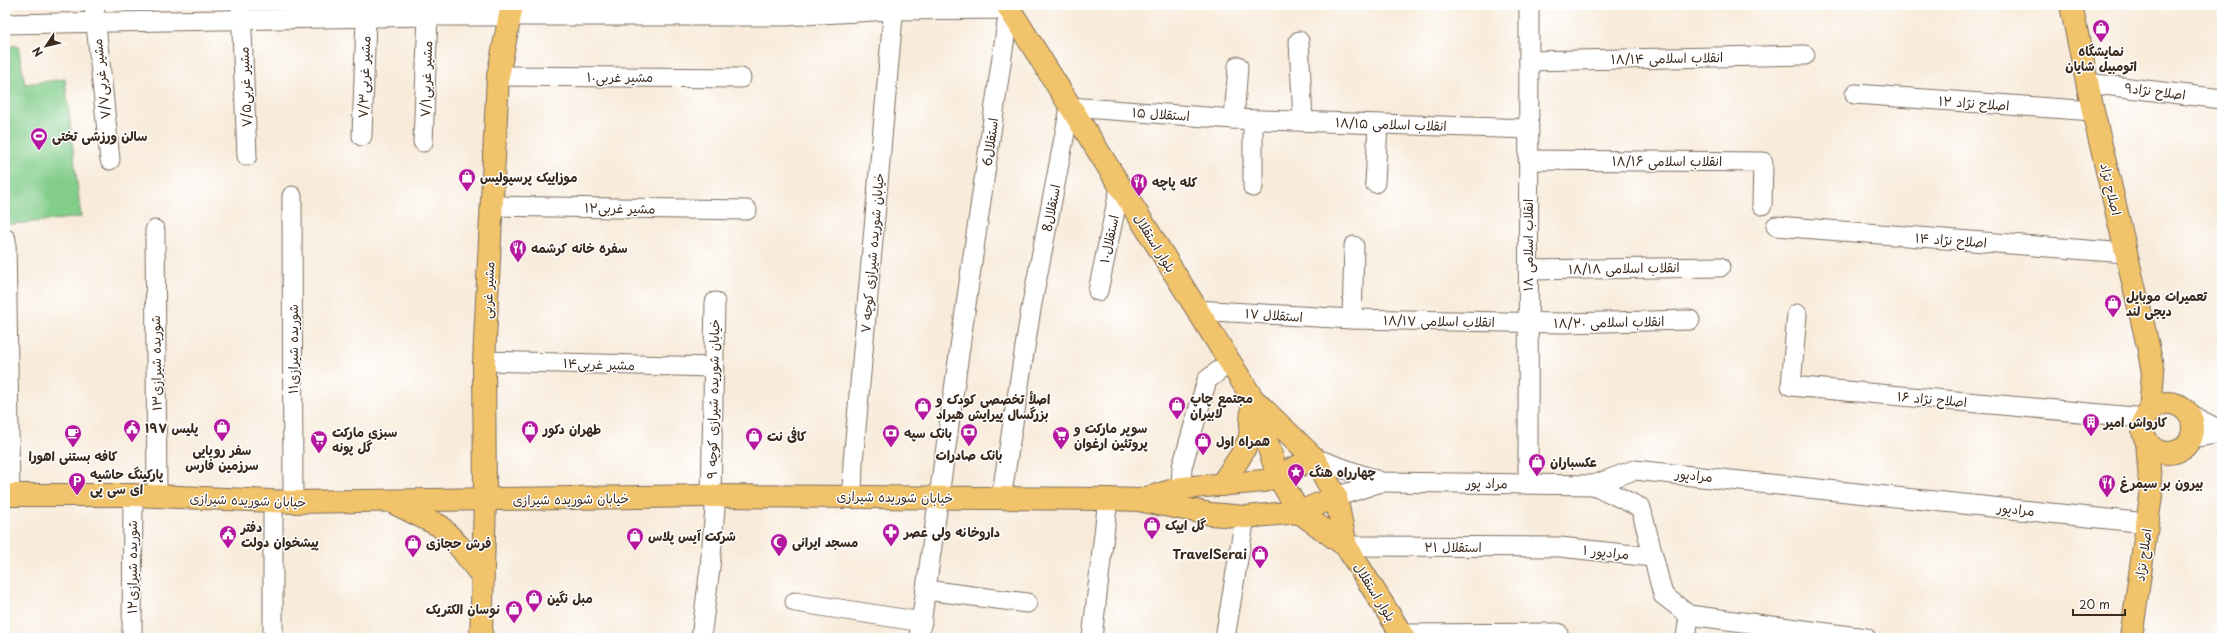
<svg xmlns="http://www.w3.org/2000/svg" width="2227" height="643" viewBox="0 0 2227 643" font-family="'Playpen Sans','Playpen Sans Arabic',sans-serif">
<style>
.green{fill:#83cd8b;stroke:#5f7c54}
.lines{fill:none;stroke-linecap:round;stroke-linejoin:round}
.minor-casing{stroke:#7d6e60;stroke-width:21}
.major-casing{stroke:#7d6e60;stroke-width:24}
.minor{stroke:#fff;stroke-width:19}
.major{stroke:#f1c36a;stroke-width:22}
.labels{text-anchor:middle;stroke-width:3;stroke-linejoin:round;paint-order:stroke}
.poi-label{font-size:13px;font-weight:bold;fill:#3b2a1e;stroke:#fff;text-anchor:start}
.street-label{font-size:13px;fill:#3b2a1e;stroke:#fff}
</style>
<rect width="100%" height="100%" fill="#fff"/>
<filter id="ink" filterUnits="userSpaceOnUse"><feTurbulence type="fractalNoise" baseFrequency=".025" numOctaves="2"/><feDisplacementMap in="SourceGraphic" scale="8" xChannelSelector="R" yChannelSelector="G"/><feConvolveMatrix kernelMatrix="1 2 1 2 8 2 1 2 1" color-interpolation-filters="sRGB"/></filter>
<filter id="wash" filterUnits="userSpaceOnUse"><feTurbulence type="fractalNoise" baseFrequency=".012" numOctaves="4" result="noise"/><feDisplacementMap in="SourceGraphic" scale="16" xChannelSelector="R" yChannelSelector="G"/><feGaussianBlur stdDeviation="0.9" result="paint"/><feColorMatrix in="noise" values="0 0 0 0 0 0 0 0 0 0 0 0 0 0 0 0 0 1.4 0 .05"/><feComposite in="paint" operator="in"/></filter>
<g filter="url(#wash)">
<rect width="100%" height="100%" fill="#f8ebda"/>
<polygon class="green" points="5,46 18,46 25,84 65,79 81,217 5,225"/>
</g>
<g filter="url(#ink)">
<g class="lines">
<g class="minor-casing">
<g id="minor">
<polyline points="94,5 110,160"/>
<polyline points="241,6 247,156"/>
<polyline points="5,24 428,16 785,16 893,10 1009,9 970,276 919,638"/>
<polyline points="1299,41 1303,121"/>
<polyline points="1529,61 1805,55"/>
<polyline points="498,76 741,78"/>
<polyline points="2087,83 2222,99"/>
<polyline points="1855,94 2093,111"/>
<polyline points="1234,119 1238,66"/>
<polyline points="1253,120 1253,187"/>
<polyline points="362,136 366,18"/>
<polyline points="423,142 428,16"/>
<polyline points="1528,160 1763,162 1762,205"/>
<polyline points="1375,183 1378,124"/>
<polyline points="292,196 293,502"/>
<polyline points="492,206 747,210"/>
<polyline points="1776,226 2126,253"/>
<polyline points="155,230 157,496"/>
<polyline points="6,239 10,495"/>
<polyline points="1528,270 1720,267"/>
<polyline points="1098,291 1120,187"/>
<polyline points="1196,310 1352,319 1563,323 1690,320"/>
<polyline points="1797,314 1791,386 2145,418"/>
<polyline points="1352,319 1354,246"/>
<polyline points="484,361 713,367"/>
<polyline points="2190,415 2222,431"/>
<polyline points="2192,438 2222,433"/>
<polyline points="1314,458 1381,482 1594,485 1634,470 2147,523"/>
<polyline points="1528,484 1529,5"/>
<polyline points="1594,485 1641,508 1663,595 1689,615 1866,638"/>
<polyline points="1181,488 1182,467 1207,380 1230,362"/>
<polyline points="711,496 715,302"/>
<polyline points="852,496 853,462 894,5"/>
<polyline points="1336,497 1381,482"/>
<polyline points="1001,499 1031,309 1070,107 1234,119 1528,129"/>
<polyline points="1346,546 1560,547 1652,557"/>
<polyline points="926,590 1027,603"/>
<polyline points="795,602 922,622"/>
<polyline points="1401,634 1558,633"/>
<polyline points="132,638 133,495"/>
<polyline points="273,638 273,502"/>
<polyline points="701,638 710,568 716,496"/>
<polyline points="1092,638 1108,499"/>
<polyline points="1225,638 1245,517"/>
<polyline points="1686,638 1689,615"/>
</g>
</g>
<g class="major-casing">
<g id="major">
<polyline points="1007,5 1253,399 1314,458 1336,497 1346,546 1404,638"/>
<polyline points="2071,5 2093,111 2148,346 2153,373 2150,411"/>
<polyline points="1254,402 1278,476 1299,512 1346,546"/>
<circle cx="2168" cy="428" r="25"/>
<polyline points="1221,485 1240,457 1250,438 1252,408"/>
<polyline points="5,495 133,495 293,502 711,496 1108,499 1138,500 1211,514 1245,517 1299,512 1336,497"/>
<polyline points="1143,499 1181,488 1264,481 1278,476 1314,458"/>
<polyline points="394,503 440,526 459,546 482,576"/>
<polyline points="481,638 485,500 484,361 498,76 512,5"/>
<polyline points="2131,638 2151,496 2147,441"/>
</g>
</g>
<use href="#minor" class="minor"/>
<use href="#major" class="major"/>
</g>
</g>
<defs>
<g id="shop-pin" transform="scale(0.9)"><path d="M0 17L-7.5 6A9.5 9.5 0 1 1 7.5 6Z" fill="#b5179e" stroke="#fff"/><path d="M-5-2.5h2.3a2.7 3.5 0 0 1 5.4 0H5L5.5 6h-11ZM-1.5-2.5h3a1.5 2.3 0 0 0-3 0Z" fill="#fff"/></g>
<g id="stadium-pin" transform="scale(0.9)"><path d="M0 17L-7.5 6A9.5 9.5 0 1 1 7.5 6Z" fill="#b5179e" stroke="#fff"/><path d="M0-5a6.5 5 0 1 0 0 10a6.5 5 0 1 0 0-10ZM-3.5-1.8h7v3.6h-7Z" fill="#fff"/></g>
<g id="restaurant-pin" transform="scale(0.9)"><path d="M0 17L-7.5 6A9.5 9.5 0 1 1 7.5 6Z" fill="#b5179e" stroke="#fff"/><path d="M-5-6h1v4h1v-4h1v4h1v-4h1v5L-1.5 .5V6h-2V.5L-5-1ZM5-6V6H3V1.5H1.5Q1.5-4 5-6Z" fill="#fff"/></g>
<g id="building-pin" transform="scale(0.9)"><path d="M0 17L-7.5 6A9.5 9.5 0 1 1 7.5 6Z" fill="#b5179e" stroke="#fff"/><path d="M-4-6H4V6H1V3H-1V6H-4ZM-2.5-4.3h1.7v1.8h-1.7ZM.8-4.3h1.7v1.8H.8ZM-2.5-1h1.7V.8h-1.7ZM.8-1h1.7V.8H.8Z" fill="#fff"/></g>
<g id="civic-pin" transform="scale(0.9)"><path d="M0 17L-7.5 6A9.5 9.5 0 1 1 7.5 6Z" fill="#b5179e" stroke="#fff"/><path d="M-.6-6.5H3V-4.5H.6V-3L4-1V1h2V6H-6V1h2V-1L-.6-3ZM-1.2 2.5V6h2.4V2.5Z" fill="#fff"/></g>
<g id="bank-pin" transform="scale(0.9)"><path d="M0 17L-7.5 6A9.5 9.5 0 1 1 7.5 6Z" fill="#b5179e" stroke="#fff"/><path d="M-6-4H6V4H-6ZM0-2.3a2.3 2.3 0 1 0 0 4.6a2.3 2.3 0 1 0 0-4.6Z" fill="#fff"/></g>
<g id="cafe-pin" transform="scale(0.9)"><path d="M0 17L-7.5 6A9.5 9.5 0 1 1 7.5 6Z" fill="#b5179e" stroke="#fff"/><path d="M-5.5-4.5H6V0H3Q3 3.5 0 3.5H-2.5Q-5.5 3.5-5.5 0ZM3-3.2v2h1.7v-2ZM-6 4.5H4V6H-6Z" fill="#fff"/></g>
<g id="supermarket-pin" transform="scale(0.9)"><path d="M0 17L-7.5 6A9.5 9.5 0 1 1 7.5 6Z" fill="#b5179e" stroke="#fff"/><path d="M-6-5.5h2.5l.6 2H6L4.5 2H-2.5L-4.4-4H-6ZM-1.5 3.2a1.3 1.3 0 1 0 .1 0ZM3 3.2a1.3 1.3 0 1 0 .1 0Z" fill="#fff"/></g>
<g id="sight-pin" transform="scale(0.9)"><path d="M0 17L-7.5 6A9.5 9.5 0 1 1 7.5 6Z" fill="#b5179e" stroke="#fff"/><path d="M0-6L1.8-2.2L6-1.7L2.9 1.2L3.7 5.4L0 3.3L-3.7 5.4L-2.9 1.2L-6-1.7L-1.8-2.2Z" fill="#fff"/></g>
<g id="parking-pin" transform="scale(0.9)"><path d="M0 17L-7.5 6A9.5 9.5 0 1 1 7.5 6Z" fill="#b5179e" stroke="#fff"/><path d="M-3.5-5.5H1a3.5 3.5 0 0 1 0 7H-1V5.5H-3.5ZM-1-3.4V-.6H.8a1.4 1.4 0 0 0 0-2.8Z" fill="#fff"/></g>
<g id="pharmacy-pin" transform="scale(0.9)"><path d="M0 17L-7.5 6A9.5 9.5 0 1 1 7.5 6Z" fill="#b5179e" stroke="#fff"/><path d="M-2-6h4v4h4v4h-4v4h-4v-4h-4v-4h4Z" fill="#fff"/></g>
<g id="mosque-pin" transform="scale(0.9)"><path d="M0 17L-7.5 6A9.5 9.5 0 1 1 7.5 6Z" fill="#b5179e" stroke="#fff"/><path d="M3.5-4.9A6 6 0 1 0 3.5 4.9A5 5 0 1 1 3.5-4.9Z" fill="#fff"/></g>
</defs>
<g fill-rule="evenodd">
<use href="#shop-pin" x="2101" y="28"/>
<use href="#stadium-pin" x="39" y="136"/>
<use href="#shop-pin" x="467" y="177"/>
<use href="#restaurant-pin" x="1139" y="182"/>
<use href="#restaurant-pin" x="518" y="248"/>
<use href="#shop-pin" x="2113" y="303"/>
<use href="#shop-pin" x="1177" y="405"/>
<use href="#shop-pin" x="923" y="406"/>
<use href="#building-pin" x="2091" y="422"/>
<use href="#shop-pin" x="222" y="427"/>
<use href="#civic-pin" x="132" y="428"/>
<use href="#shop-pin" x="530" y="429"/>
<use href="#bank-pin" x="969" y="432"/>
<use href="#cafe-pin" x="73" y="433"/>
<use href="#bank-pin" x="891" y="433"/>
<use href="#supermarket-pin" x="1061" y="435"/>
<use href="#shop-pin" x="754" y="436"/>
<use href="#supermarket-pin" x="319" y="439"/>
<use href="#shop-pin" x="1203" y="441"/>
<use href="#shop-pin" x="1537" y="462"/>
<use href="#sight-pin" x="1296" y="472"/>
<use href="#parking-pin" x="77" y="481"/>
<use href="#restaurant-pin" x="2107" y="483"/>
<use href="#shop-pin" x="1152" y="525"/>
<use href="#pharmacy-pin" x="891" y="532"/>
<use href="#civic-pin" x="228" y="534"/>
<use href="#shop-pin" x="635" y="536"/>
<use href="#mosque-pin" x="779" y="542"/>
<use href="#shop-pin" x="413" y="543"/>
<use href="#shop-pin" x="1260" y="554"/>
<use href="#shop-pin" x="534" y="598"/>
<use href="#shop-pin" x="514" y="609"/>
</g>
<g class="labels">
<g class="poi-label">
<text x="2101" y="56" text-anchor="middle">نمايشگاه<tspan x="2101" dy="15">اتومبيل شايان</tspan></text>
<text x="52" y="141">سالن ورزشی تختی</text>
<text x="480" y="182">موزاییک پرسپولیس</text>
<text x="1152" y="187">کله پاچه</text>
<text x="531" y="253">سفره خانه کرشمه</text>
<text x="2126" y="301">تعمیرات موبایل<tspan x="2126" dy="15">دیجی لند</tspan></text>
<text x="1190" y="403">مجتمع چاپ<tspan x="1190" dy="15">لابيران</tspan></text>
<text x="936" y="404">اصلأ تخصصی کودک و<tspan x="936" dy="15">بزرگسال پیرایش هیراد</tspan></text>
<text x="2104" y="427">کارواش امیر</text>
<text x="145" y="433">پلیس ۱۹۷</text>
<text x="1074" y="433">سوپر مارکت و<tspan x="1074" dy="15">پروتئین ارغوان</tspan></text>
<text x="543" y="434">طهران دکور</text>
<text x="332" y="437">سبزی مارکت<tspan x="332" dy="15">گل پونه</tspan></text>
<text x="904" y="438">بانک سپه</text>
<text x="767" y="441">کافی نت</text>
<text x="1216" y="446">همراه اول</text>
<text x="222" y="455" text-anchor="middle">سفر رویایی<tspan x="222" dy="15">سرزمین فارس</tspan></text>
<text x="969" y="460" text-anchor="middle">بانک صادرات</text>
<text x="73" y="461" text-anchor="middle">کافه بستنی اهورا</text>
<text x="1550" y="467">عکسباران</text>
<text x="1309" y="477">چهارراه هنگ</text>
<text x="90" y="479">پارکینگ حاشیه<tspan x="90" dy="15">ای سی پی</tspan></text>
<text x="2120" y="488">بیرون بر سیمرغ</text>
<text x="1165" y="530">گل ایپک</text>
<text x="241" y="532">دفتر<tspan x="241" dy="15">پیشخوان دولت</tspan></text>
<text x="904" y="537">داروخانه ولی عصر</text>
<text x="648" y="541">شرکت آیس پلاس</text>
<text x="792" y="547">مسجد ایرانی</text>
<text x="426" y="548">فرش حجازی</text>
<text x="1247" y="559" text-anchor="end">TravelSerai</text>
<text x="547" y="603">مبل نگین</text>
<text x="501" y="614" text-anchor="end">نوسان الکتریک</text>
</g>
<g class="street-label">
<text transform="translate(1667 58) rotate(-1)" y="5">۱۸/۱۴ انقلاب اسلامی</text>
<text transform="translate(364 77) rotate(-88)" y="5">۷/۳مشیر غربی</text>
<text x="620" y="82">۱۰مشیر غربی</text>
<text transform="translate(101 79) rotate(-96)" y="5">۷/۷مشیر غربی</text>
<text transform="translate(426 79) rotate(-88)" y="5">۷/۱مشیر غربی</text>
<text transform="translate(245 87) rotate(-92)" y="5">۷/۵مشیر غربی</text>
<text transform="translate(2155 91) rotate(7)" y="5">اصلاح نژاد۹</text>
<text transform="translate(1974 103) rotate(4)" y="5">۱۲ اصلاح نژاد</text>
<text transform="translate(1161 114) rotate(4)" y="5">۱۵ استقلال</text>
<text transform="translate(1391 124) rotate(2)" y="5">۱۸/۱۵ انقلاب اسلامی</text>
<text transform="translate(990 142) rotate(-82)" y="5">استقلال6</text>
<text x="1667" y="166">۱۸/۱۶ انقلاب اسلامی</text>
<text transform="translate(2111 189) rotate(77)" y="5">اصلاح نژاد</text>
<text transform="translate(620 208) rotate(1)" y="5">مشیر غربی۱۲</text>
<text transform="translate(1051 208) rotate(-79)" y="5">استقلال8</text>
<text transform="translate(1109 239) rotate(-78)" y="5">استقلال۱۰</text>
<text transform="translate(1951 240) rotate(4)" y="5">۱۴ اصلاح نژاد</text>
<text transform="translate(1155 243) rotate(58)" y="5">بلوار استقلال</text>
<text transform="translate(1528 245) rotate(-90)" y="5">۱۸ انقلاب اسلامی</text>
<text transform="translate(872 253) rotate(-85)" y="5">خیابان شوریده شیرازی کوچه ۷</text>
<text transform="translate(1624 268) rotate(-1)" y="5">۱۸/۱۸ انقلاب اسلامی</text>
<text transform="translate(488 290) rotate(-87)" y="5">مشیر غربی</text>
<text transform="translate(1274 315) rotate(4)" y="5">۱۷ استقلال</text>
<text transform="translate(1439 321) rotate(1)" y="5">۱۸/۱۷ انقلاب اسلامی</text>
<text transform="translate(1609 322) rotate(-1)" y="5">۱۸/۲۰ انقلاب اسلامی</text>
<text transform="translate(293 349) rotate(-90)" y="5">شوریده شیرازی۱۱</text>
<text transform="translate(156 363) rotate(-91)" y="5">شوریده شیرازی۱۳</text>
<text transform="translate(599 364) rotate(2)" y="5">مشیر غربی۱۴</text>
<text transform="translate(713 399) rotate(-89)" y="5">خیابان شوریده شیرازی کوچه ۹</text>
<text transform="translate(1932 399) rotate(5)" y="5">۱۶ اصلاح نژاد</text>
<text transform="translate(1694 475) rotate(6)" y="5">مرادپور</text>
<text transform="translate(1487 483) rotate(1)" y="5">مراد پور</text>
<text transform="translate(895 497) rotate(1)" y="5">خیابان شوریده شیرازی</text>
<text transform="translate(571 499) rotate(-1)" y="5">خیابان شوریده شیرازی</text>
<text transform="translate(248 500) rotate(2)" y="5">خیابان شوریده شیرازی</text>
<text transform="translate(2016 509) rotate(6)" y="5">مرادپور</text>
<text x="1453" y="552">۲۱ استقلال</text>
<text transform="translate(1606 552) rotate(6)" y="5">۱ مرادپور</text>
<text transform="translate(2143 555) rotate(-82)" y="5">اصلاح نژاد</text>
<text transform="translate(132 567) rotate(-90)" y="5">شوریده شیرازی۱۲</text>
<text transform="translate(1375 592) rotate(58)" y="5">بلوار استقلال</text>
</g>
</g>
<rect width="2227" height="643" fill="none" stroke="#fff" stroke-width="20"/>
<g transform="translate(46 46) rotate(235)" stroke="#ffffff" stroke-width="3" paint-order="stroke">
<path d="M0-3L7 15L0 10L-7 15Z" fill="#3b2a1e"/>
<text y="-6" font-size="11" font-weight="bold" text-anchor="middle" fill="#3b2a1e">N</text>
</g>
<path d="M2073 609v6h52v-6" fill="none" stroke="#3b2a1e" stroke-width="2"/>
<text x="2079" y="609" font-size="12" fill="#3b2a1e" stroke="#ffffff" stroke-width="3" paint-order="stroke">20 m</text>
</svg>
